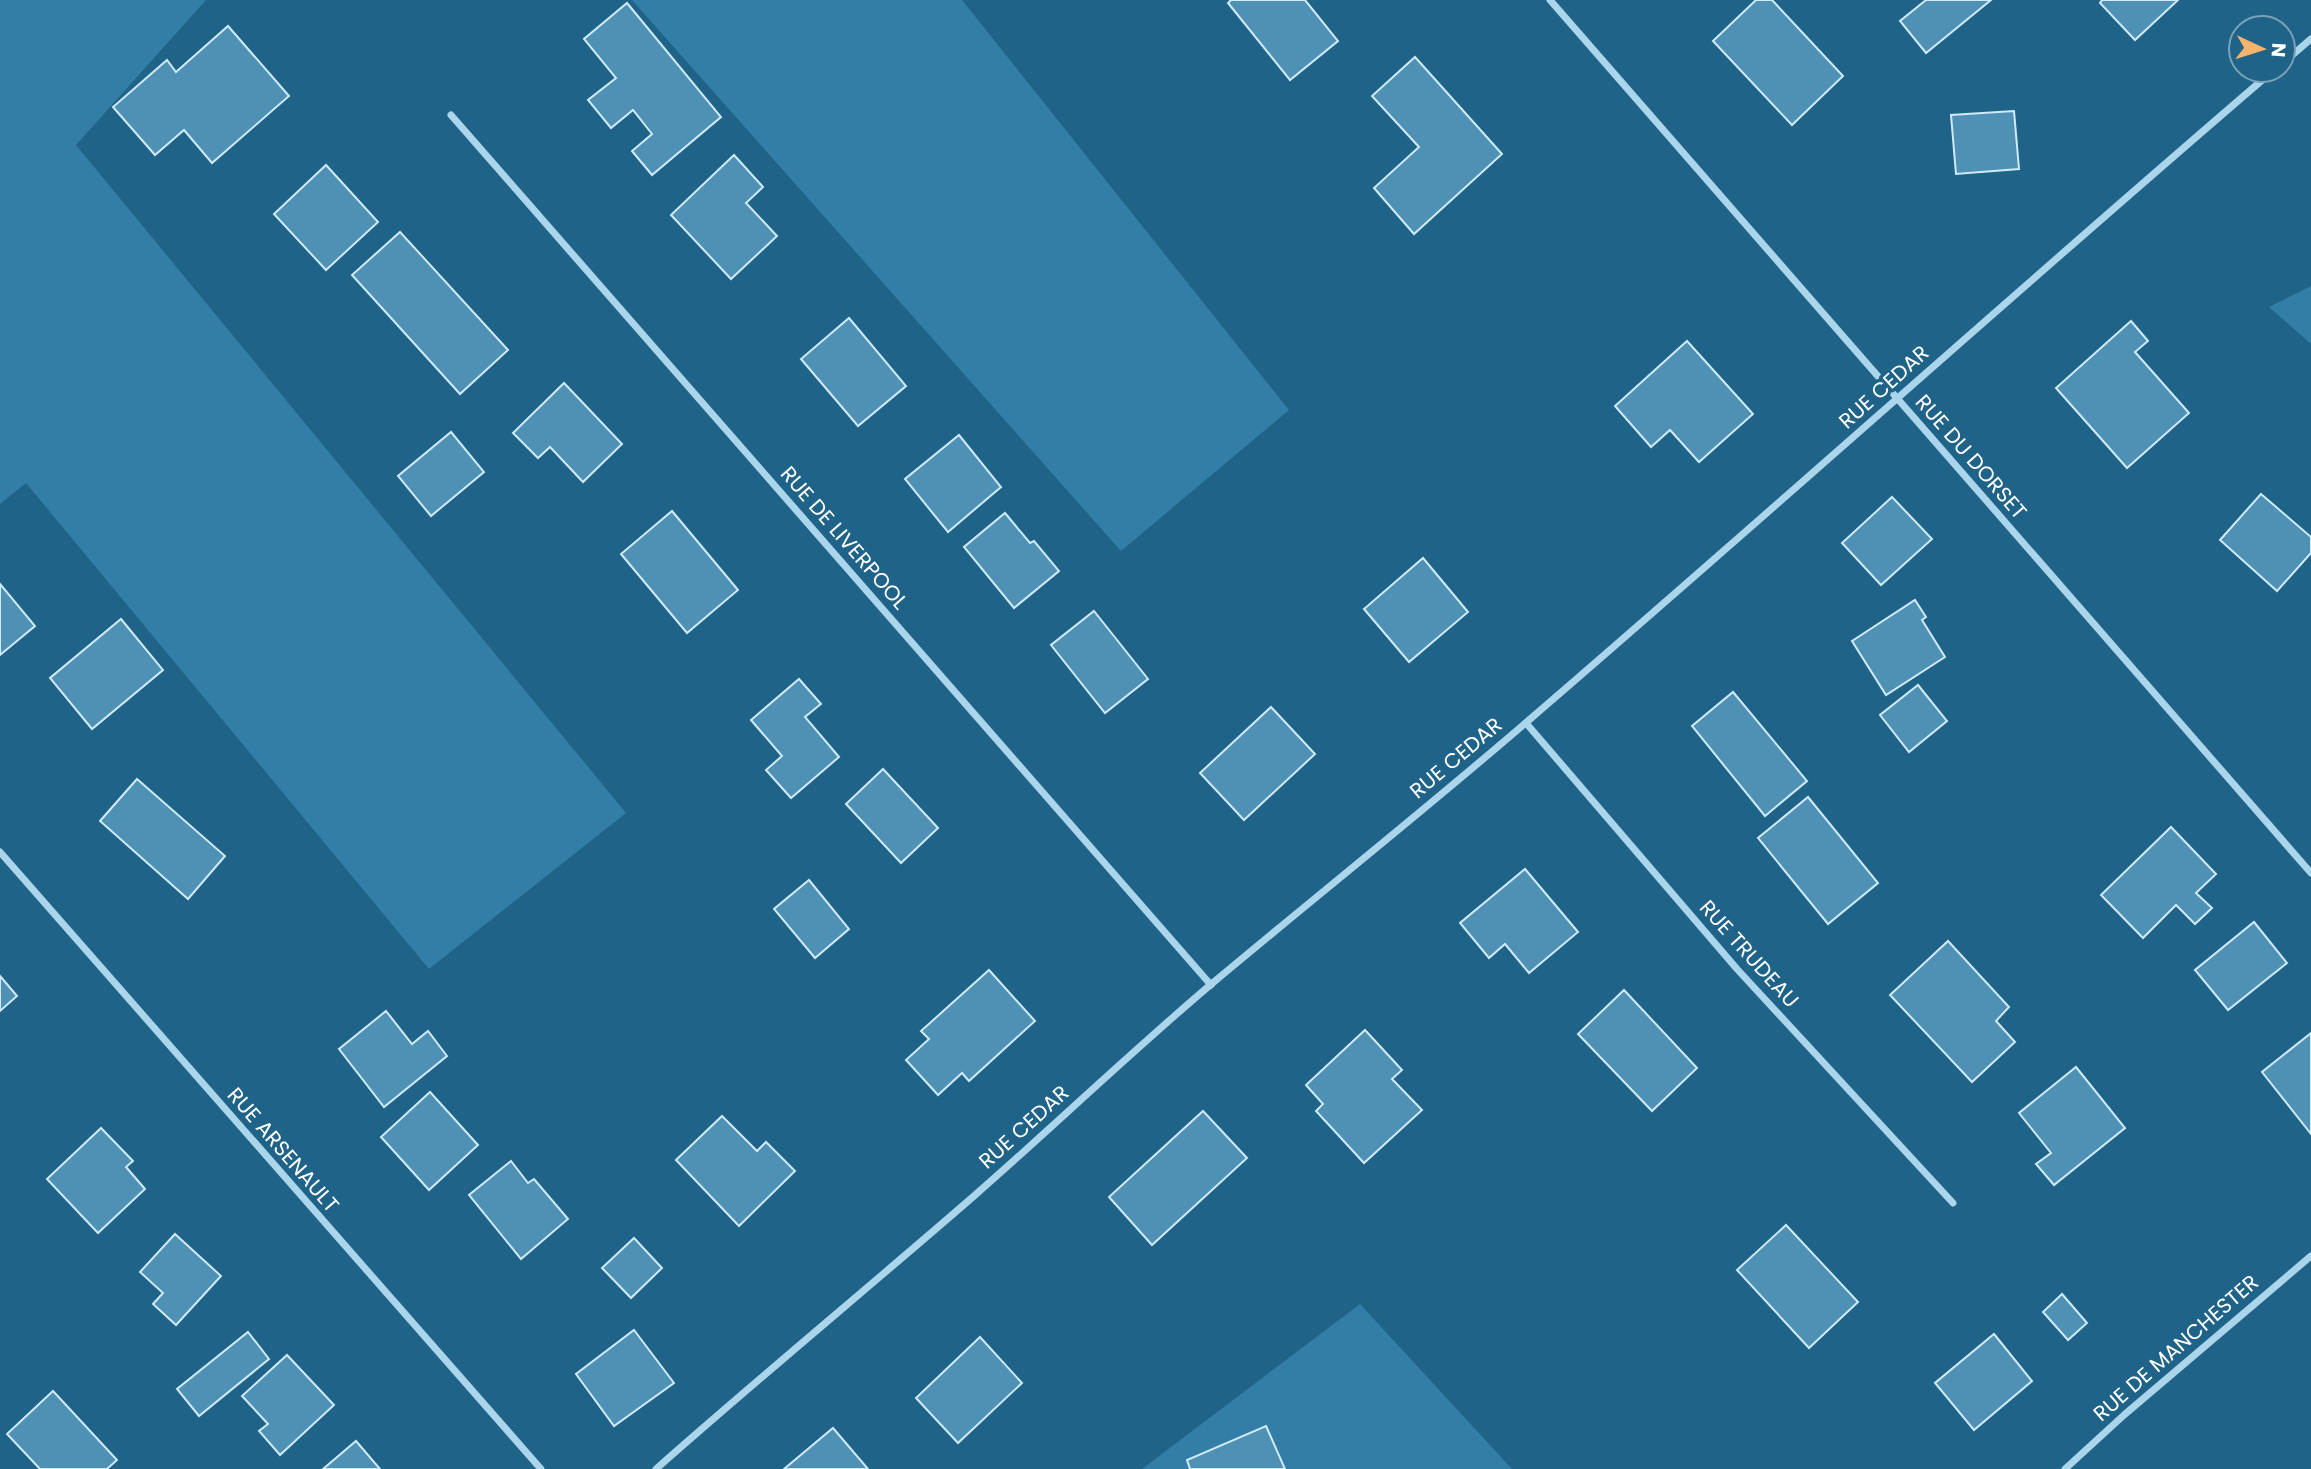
<svg xmlns="http://www.w3.org/2000/svg" width="2311" height="1469" viewBox="0 0 2311 1469" font-family="Poppins,sans-serif">
<style>
.green{fill:#327ea7}
.building{fill:#4f91b5;stroke:#cfeaf8;stroke-width:2}
.lines{fill:none;stroke-linecap:round;stroke-linejoin:round}
.minor{stroke:#aad5eb;stroke-width:7}
.labels{text-anchor:middle;stroke-width:7;stroke-linejoin:round;paint-order:stroke}
.street-label{font-size:21px;fill:#fff;stroke:#1f6389}
</style>
<rect width="100%" height="100%" fill="#1f6389"/>
<g class="green">
<polygon points="0,0 206,0 76,145 626,813 429,969 26,483 0,504"/>
<polygon points="632,0 962,0 1289,410 1121,551"/>
<polygon points="2311,286 2311,344 2269,307"/>
<polygon points="1360,1304 1512,1469 1142,1469"/>
</g>
<g class="building">
<polygon points="1231,0 1305,0 1338,41 1290,80 1228,3"/>
<polygon points="1756,0 1772,0 1843,76 1792,125 1713,41"/>
<polygon points="1926,0 1991,0 1926,53 1900,21"/>
<polygon points="2102,0 2178,0 2135,40 2100,3"/>
<polygon points="627,3 721,117 652,175 632,151 652,134 633,110 611,128 588,100 616,78 584,39"/>
<polygon points="228,26 289,96 212,163 184,130 155,155 113,107 167,60 176,72"/>
<polygon points="1415,57 1502,154 1414,234 1374,188 1419,147 1372,96"/>
<polygon points="2014,111 2019,169 1956,174 1951,115"/>
<polygon points="734,155 763,187 746,203 777,236 731,279 671,215"/>
<polygon points="326,165 378,222 326,270 274,214"/>
<polygon points="400,232 508,350 460,394 352,275"/>
<polygon points="849,318 906,386 858,426 801,359"/>
<polygon points="2131,321 2148,341 2135,352 2189,413 2127,468 2056,388"/>
<polygon points="1687,341 1753,414 1699,462 1670,430 1651,447 1615,406"/>
<polygon points="564,383 622,444 583,482 550,447 538,458 513,433"/>
<polygon points="451,432 484,472 431,516 398,476"/>
<polygon points="959,435 1001,487 948,532 905,479"/>
<polygon points="2261,494 2311,537 2311,553 2277,591 2220,540"/>
<polygon points="1892,497 1932,539 1881,585 1842,543"/>
<polygon points="672,511 738,590 687,633 621,554"/>
<polygon points="1005,513 1030,543 1034,541 1059,571 1014,608 964,547"/>
<polygon points="1423,558 1468,612 1409,662 1364,609"/>
<polygon points="0,584 35,626 0,655"/>
<polygon points="1915,600 1926,617 1922,620 1945,657 1886,695 1852,641"/>
<polygon points="1094,611 1148,679 1105,713 1051,645"/>
<polygon points="121,619 163,670 92,729 50,678"/>
<polygon points="799,679 821,704 805,717 839,757 791,798 766,770 782,756 751,720"/>
<polygon points="1918,685 1947,721 1909,752 1880,715"/>
<polygon points="1733,692 1807,781 1765,816 1692,726"/>
<polygon points="1271,707 1315,754 1244,820 1200,773"/>
<polygon points="883,769 938,828 901,863 846,804"/>
<polygon points="137,779 225,856 188,899 100,821"/>
<polygon points="1808,797 1878,883 1828,924 1758,838"/>
<polygon points="2171,827 2216,874 2196,893 2212,908 2195,924 2176,905 2143,938 2101,895"/>
<polygon points="1525,869 1578,932 1529,973 1505,944 1489,958 1460,923"/>
<polygon points="809,880 849,929 815,958 774,909"/>
<polygon points="2254,922 2287,963 2228,1010 2195,970"/>
<polygon points="1948,941 2009,1007 1996,1021 2015,1042 1972,1082 1890,995"/>
<polygon points="989,970 1035,1021 969,1081 962,1073 938,1095 906,1060 929,1039 921,1031"/>
<polygon points="0,976 17,996 0,1011"/>
<polygon points="1624,990 1697,1068 1652,1111 1578,1034"/>
<polygon points="386,1011 412,1044 428,1031 447,1056 384,1107 339,1049"/>
<polygon points="1365,1030 1402,1070 1392,1079 1422,1110 1364,1163 1316,1111 1323,1104 1306,1085"/>
<polygon points="2311,1033 2311,1134 2262,1072"/>
<polygon points="2076,1067 2125,1128 2054,1185 2036,1164 2051,1153 2019,1113"/>
<polygon points="430,1092 478,1145 429,1190 381,1137"/>
<polygon points="1203,1111 1247,1158 1152,1245 1109,1197"/>
<polygon points="722,1116 757,1151 766,1142 795,1171 739,1226 676,1160"/>
<polygon points="101,1128 133,1161 126,1167 145,1189 98,1233 47,1179"/>
<polygon points="511,1161 528,1183 534,1179 568,1219 521,1259 469,1195"/>
<polygon points="1786,1225 1858,1302 1809,1348 1737,1270"/>
<polygon points="175,1234 221,1276 176,1325 153,1304 163,1293 140,1272"/>
<polygon points="634,1238 662,1268 631,1298 602,1268"/>
<polygon points="2062,1294 2087,1323 2068,1340 2043,1312"/>
<polygon points="634,1330 674,1383 614,1426 576,1374"/>
<polygon points="248,1332 269,1359 199,1416 177,1389"/>
<polygon points="1994,1334 2032,1381 1974,1430 1935,1383"/>
<polygon points="980,1337 1022,1383 958,1443 916,1398"/>
<polygon points="287,1355 334,1405 280,1455 259,1431 268,1424 242,1396"/>
<polygon points="53,1391 117,1460 107,1469 40,1469 7,1434"/>
<polygon points="1266,1426 1285,1469 1190,1469 1187,1460"/>
<polygon points="833,1428 868,1469 784,1469"/>
<polygon points="356,1441 380,1469 323,1469"/>
</g>
<g class="lines">
<g class="minor">
<polyline points="1550,0 2311,873"/>
<polyline points="2283,63 2311,39"/>
<polyline points="451,115 1211,985"/>
<polyline points="1526,723 1737,969 1953,1203"/>
<polyline points="0,852 541,1469"/>
<path d="M656,1469C760,1377 868,1288 974,1196C1055,1125 1132,1051 1215,981C1319,894 1426,809 1529,720C1779,505 2024,284 2274,70"/>
<polyline points="2065,1469 2124,1415 2311,1256"/>
</g>
</g>
<g class="labels">
<g class="street-label">
<text transform="translate(1884 387) rotate(-42)" y="7">RUE CEDAR</text>
<text transform="translate(1971 457) rotate(49)" y="7">RUE DU DORSET</text>
<text transform="translate(844 538) rotate(49)" y="7">RUE DE LIVERPOOL</text>
<text transform="translate(1456 758) rotate(-40)" y="7">RUE CEDAR</text>
<text transform="translate(1749 954) rotate(48)" y="7">RUE TRUDEAU</text>
<text transform="translate(1024 1127) rotate(-42)" y="7">RUE CEDAR</text>
<text transform="translate(283 1150) rotate(49)" y="7">RUE ARSENAULT</text>
<text transform="translate(2176 1348) rotate(-41)" y="7">RUE DE MANCHESTER</text>
</g>
</g>
<g transform="translate(2262 49) rotate(94)"><circle r="33" fill="#1f6389" stroke="#79a1b8" stroke-width="2"/>
<path d="M0-5L12 26L0 18L-12 26Z" fill="#f9b36a"/>
<text y="-10" font-size="19" font-weight="bold" text-anchor="middle" fill="#ffffff">N</text>
</g>
</svg>
